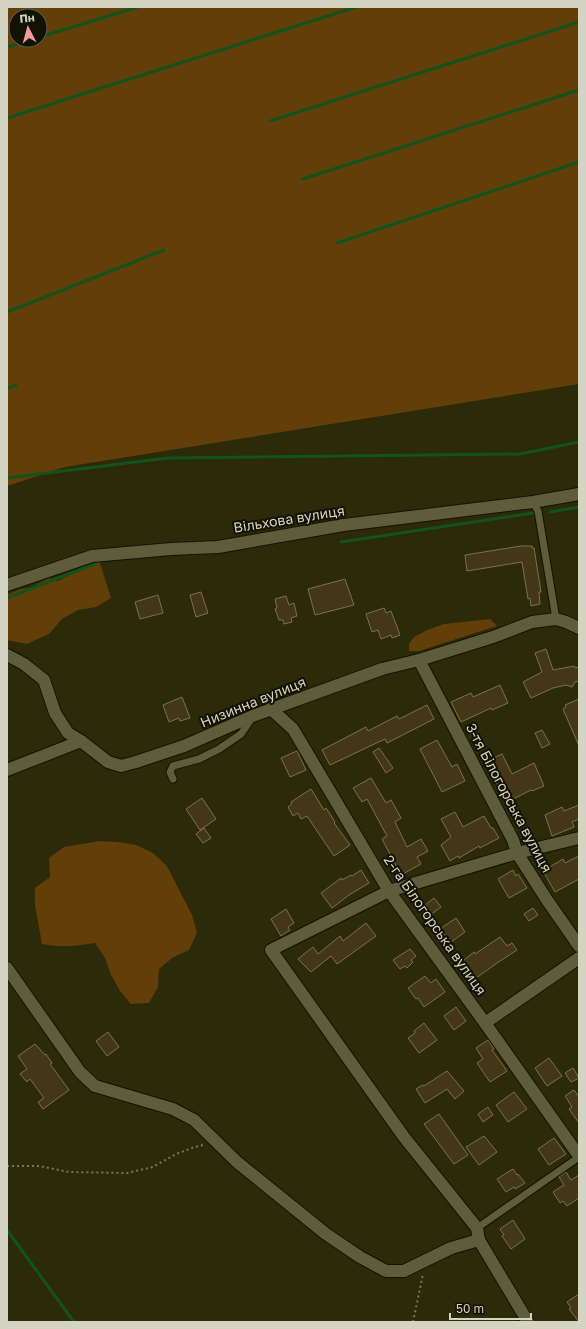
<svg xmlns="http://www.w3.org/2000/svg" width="586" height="1329" viewBox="0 0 586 1329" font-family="'Golos Text',sans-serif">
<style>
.green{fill:#623e09;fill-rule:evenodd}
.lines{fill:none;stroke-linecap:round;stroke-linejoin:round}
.stream{stroke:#13531b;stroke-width:3}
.building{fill:#433718;stroke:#7d704f}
.service-casing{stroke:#131200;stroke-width:9}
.minor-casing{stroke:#131200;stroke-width:14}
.path{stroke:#77775c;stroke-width:2;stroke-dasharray:2 3;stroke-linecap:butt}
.service{stroke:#5d5c3b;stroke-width:7}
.minor{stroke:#5d5c3b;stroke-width:12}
.labels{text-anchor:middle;stroke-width:4;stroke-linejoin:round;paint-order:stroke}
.street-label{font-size:14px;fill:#d3d4c1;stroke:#121205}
</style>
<rect width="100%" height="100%" fill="#2b2a09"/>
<g class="green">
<path d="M7,7H579V384L65,467L7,486ZM16,16H40V40H16Z"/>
<polygon points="99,560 111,598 96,607 78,610 62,619 49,634 27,644 7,640 7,595 20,589 30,588 49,578 58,581"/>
<polygon points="490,619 497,626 419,651 409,651 409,644 414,637 427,630 444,624"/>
<path d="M100,841L118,842L136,845L153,853L167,866L192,915L197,933L189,950L172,958L159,969L158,987L149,1003L131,1004L120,991L111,975L105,958L95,943C74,946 64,948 42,944L35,905V888L50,877L49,858L64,847Z"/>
</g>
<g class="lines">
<g class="stream">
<polyline points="40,37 138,7"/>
<polyline points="7,47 31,40"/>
<polyline points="7,118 356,7"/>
<polyline points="270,121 579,22"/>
<polyline points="303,179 579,90"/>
<polyline points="337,243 579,162"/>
<polyline points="7,312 164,250"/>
<polyline points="7,389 16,385"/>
<polyline points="7,478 167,458 520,454 579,442"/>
<polyline points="550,512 579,507"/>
<polyline points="341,542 533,513"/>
<polyline points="7,598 94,564"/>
<polyline points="7,1230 74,1322"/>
</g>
</g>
<g class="building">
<polygon points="521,546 532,546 532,548 534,548 541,592 539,592 540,604 531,606 530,598 528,599 522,562 467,571 465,555"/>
<polygon points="345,579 354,605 315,615 308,589"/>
<polygon points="201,592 208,613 196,617 190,595"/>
<polygon points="158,595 163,613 140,619 135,602"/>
<polygon points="286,596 289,605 294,603 297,616 291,618 292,622 284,624 283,620 279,620 275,609 277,608 275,599"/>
<polygon points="384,608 386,613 391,611 400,635 392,638 391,635 381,639 378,630 372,632 366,614"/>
<polygon points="546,649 553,670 574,666 575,668 579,667 579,681 575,682 572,687 566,685 553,688 531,698 523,682 542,672 535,653"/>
<polygon points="500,685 508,703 492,710 491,708 461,722 451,702 471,693 473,697"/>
<polygon points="182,697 190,718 180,721 179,718 169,722 163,705"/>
<polygon points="579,699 579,746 563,709 566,707 565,705"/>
<polygon points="427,705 434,719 387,743 385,739 330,765 322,750 366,727 368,731 397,716 399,719"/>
<polygon points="542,730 550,744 542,748 535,733"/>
<polygon points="437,740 452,767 457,764 465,781 442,792 420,749"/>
<polygon points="379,748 393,768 386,773 373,752"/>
<polygon points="297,751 306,770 290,777 281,758"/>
<polygon points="502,754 512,774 534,763 544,786 532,791 531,790 507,802 485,762"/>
<polygon points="371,778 386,803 391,800 401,818 395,822 407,847 421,839 428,851 417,857 421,864 401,875 382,839 387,836 367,799 362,802 353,788"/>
<polygon points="311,789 324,810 326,808 335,822 334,823 350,845 334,856 307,816 301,819 298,813 293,816 288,807 292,804 291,802"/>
<polygon points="202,798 216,819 200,830 186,809"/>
<polygon points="579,805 579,819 572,822 574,827 552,836 545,815 562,807 564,811"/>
<polygon points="455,812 463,827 484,816 491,828 493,828 499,838 480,848 479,846 459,858 458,856 450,861 441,845 451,837 441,819"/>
<polygon points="204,828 211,838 203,843 196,834"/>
<polygon points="579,856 579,879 555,892 543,871 563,859 565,863"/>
<polygon points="361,870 369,883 349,895 332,908 321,893 341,878 342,880 351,875 352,876"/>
<polygon points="513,870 516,876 518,874 527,888 509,898 498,879"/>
<polygon points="434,898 441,907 429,916 425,916 420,909"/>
<polygon points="533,908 538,915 529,921 524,914"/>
<polygon points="286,909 294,923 288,927 290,930 281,936 271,919"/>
<polygon points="456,918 465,932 447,945 437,931"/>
<polygon points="366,923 376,936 337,964 331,956 311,972 298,959 313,947 318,954 340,936 343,941"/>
<polygon points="500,937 507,946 512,943 517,950 497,963 472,981 459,964 474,952 475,954"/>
<polygon points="410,949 416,956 411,960 413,962 407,968 405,966 400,969 393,960"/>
<polygon points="425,976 431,983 436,979 445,992 424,1007 418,998 416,999 408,988"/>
<polygon points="456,1007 466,1021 454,1030 444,1016"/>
<polygon points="424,1023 437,1040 419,1053 408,1038 415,1033 414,1031"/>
<polygon points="108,1032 119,1047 107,1056 96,1041"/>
<polygon points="488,1040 494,1049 492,1050 507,1071 490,1082 477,1063 483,1059 476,1048"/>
<polygon points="35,1044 45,1055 46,1054 52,1063 50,1064 69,1090 43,1109 38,1102 44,1098 30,1079 27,1082 20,1074 27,1069 18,1056"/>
<polygon points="549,1058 562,1076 547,1086 535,1068"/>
<polygon points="573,1068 579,1078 571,1082 565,1073"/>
<polygon points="447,1071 464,1091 455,1099 447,1089 425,1103 416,1089 423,1085 424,1086"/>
<polygon points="574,1090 579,1097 579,1123 569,1109 572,1107 565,1096"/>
<polygon points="514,1092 527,1109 508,1122 496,1105"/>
<polygon points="488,1107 493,1115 483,1122 478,1114"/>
<polygon points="439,1114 468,1155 454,1164 424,1124"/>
<polygon points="484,1136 497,1152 479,1165 466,1147"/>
<polygon points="554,1138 566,1154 549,1165 538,1149"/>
<polygon points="513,1169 517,1175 518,1174 525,1183 515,1189 514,1187 506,1192 497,1179"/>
<polygon points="566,1172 571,1180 579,1175 579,1198 567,1206 563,1201 560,1203 553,1192 564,1185 559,1177"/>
<polygon points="513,1220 525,1239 511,1249 502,1236 504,1235 500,1229"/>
<polygon points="579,1294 579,1322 569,1309 571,1308 567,1302"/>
</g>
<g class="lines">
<g class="service-casing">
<g id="service">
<polyline points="533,502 538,511 556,619"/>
<polyline points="173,779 170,772 173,766 199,759 219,749 241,734 252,718"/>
<polyline points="477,1228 579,1157"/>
</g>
</g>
<g class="minor-casing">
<g id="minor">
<polyline points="7,585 92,556 171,549 218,547 344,525 533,502 579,494"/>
<polyline points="7,655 24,664 44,680 55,713 68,733 81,741 108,762 121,766 136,762 184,746 255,715 382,669 419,660 493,637 532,622 556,619 566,622 579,628"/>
<polyline points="419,660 513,840 517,853 547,900 579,946"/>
<polyline points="271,709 293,729 389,891 485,1023 579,1156"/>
<polyline points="7,770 81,741"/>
<polyline points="7,968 80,1072 95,1086 173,1109 194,1120 237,1162 326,1234 360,1257 386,1271 404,1271 451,1248 479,1240"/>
<polyline points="485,1023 579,958"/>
<polyline points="528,1322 479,1240 477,1228 404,1137 271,950 389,891 517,853 579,838"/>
</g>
</g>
<g class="path">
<polyline points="7,1166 39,1166 69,1172 127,1173 153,1167 176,1154 195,1147 203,1145"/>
<polyline points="413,1322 423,1274"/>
</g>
<use href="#service" class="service"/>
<use href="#minor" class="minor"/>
</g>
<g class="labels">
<g class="street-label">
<text transform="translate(289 519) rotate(-9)" y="5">Вільхова вулиця</text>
<text transform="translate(253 702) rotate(-22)" y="5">Низинна вулиця</text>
<text transform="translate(509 798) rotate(62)" y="5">3-тя Білогорська вулиця</text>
<text transform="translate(435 925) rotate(55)" y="5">2-га Білогорська вулиця</text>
</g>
</g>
<rect width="586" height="1329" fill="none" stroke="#d3d4c1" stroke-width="16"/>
<g transform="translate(28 28) rotate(354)"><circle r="19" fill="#121205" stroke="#5f6050"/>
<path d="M0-3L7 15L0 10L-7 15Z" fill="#f49aa3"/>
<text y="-6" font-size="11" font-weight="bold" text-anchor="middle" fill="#d3d4c1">Пн</text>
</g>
<path d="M450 1313v6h81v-6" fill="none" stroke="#d3d4c1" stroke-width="2"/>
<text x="456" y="1313" font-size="12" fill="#d3d4c1" stroke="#121205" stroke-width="3" paint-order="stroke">50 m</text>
</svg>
